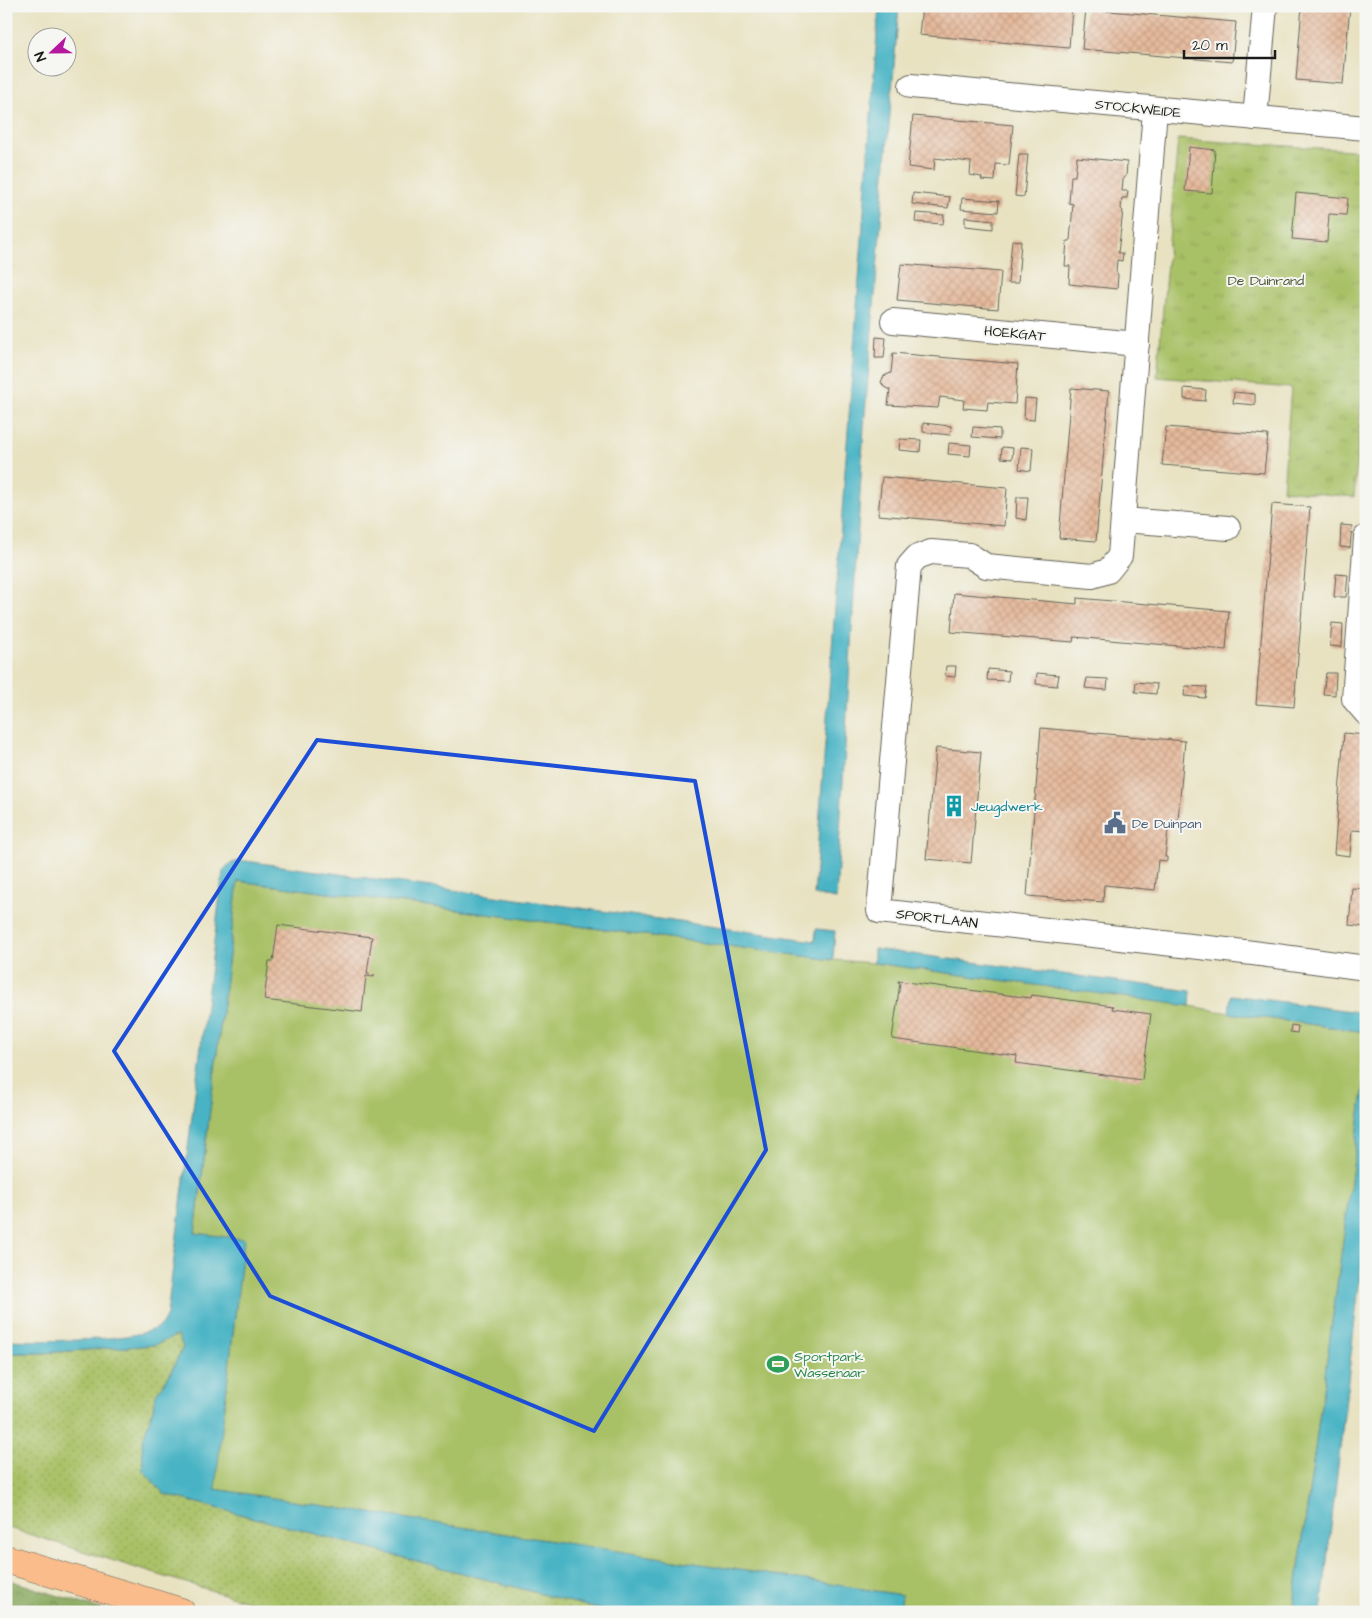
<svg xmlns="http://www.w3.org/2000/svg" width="1372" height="1618" viewBox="0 0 1372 1618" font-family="'Architects Daughter',sans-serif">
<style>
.grass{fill:url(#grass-dots);stroke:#626e41}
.forest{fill:url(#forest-crowns);stroke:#51623c}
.park{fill:url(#park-tufts);stroke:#626e41}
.pitch{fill:#a9c166;stroke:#626e41}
.water{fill:#47b3c4;stroke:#326870}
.building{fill:url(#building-cross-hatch)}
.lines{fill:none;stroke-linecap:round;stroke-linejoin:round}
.street-casing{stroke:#636156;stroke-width:26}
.primary-casing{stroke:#636156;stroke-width:29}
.street{stroke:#fff;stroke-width:24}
.primary{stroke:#f9bc8a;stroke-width:28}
.marked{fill:none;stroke:#1d4ed8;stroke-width:4;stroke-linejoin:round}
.labels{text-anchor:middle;stroke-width:4;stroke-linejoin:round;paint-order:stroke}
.street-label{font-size:14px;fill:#1c1c1c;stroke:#f6f6f2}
.park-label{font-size:14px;fill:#4d5636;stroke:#f6f6f2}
.culture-label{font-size:14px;fill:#0d838f;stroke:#f6f6f2;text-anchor:start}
.service-label{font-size:14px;fill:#4e5e75;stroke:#f6f6f2;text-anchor:start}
.leisure-label{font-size:14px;fill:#27864d;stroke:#f6f6f2;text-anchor:start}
</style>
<defs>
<pattern id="grass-dots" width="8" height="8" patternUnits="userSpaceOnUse" patternTransform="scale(1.25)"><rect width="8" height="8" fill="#a9c166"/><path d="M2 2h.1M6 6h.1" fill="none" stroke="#91a558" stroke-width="1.8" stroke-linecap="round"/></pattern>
<pattern id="forest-crowns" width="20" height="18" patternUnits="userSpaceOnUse" patternTransform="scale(1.25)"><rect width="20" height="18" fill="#86a75b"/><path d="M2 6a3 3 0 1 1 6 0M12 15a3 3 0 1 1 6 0" fill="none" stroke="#6d874a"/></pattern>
<pattern id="park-tufts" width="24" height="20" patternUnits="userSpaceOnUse" patternTransform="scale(1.25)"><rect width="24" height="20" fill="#a9c166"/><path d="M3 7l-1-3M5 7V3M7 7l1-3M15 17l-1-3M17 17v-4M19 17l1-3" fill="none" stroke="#91a558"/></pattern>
<pattern id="building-cross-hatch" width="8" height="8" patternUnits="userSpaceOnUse" patternTransform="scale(1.25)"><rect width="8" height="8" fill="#e5b99b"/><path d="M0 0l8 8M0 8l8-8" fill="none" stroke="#c49e85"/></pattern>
</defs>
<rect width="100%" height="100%" fill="#f6f6f2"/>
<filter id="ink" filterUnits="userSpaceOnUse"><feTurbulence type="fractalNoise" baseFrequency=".02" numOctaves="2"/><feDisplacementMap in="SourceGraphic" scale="10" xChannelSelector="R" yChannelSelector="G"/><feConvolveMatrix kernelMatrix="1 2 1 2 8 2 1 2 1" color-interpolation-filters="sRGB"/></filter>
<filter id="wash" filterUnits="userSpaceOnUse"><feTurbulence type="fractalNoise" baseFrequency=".0096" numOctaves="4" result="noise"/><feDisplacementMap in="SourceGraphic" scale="20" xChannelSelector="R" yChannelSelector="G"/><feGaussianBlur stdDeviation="1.12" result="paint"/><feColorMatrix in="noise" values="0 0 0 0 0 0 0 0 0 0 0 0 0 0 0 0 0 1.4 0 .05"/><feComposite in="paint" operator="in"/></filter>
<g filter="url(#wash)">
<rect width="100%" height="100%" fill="#e8e2c1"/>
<polygon class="grass" points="178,1335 183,1347 170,1374 155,1396 153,1409 164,1494 609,1612 285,1612 159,1575 6,1527 6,1353 43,1353 154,1345"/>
<polygon class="forest" points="6,1579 109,1612 6,1612"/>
<polygon class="park" points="1178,139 1366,151 1366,338 1354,497 1283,490 1291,388 1157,377"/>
<polygon class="pitch" points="238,881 833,960 874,963 1190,1006 1229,1013 1366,1032 1366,1070 1293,1612 900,1612 901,1595 214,1489 244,1240 195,1233"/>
<g class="water">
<polygon points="879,6 899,6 864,426 836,899 814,895"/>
<path d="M246,861L815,941L816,929L835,931L833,960L238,881L195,1233L244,1239L215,1489L902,1595L900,1612H609L164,1494L143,1470L142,1442L153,1409L155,1396L170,1374L183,1347L178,1335L155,1345L43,1353H6V1340C34,1341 144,1343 162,1324C164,1322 166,1317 167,1314L223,871C229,862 236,861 246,861Z"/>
<polygon points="874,949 1191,991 1190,1006 874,963"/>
<polygon points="1231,995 1366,1013 1366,1032 1229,1013"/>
<polygon points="1366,1070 1366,1226 1321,1612 1293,1612"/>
</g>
<g id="blocks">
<g class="building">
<polygon points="922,6 1059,6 1072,8 1069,48 919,35"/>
<polygon points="1302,6 1350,6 1343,84 1296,80"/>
<polygon points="1086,9 1236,22 1232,62 1082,49"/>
<polygon points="913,116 1013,125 1009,165 996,164 995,181 981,180 982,177 970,175 971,162 935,158 934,170 908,167"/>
<polygon points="1189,147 1215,150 1212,193 1185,191"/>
<polygon points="1019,154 1028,154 1024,197 1015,196"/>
<polygon points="1077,157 1127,162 1126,176 1123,180 1122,191 1128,191 1127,198 1122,198 1121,209 1123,211 1118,253 1123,253 1122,261 1117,260 1116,271 1118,275 1117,289 1069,284 1070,266 1065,266 1067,241 1070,241 1073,204 1069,203 1071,176 1075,176"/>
<polygon points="913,193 950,197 948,208 912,204"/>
<polygon points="1296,193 1348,198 1346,215 1329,214 1327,242 1292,239"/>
<polygon points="962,198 999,201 998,212 961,209"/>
<polygon points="916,213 944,215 943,224 915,222"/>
<polygon points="965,217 993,220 993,229 965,226"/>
<polygon points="1012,240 1021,241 1018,283 1008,283"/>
<polygon points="901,264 1001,272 998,309 897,300"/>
<polygon points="876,337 886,338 884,358 875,358"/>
<polygon points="893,353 1018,364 1015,404 988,402 987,410 963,408 964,400 940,397 938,408 888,405 890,390 884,387 881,382 884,376 891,373"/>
<polygon points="1071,388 1109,391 1096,541 1059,538"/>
<polygon points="1184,388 1206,390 1205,401 1184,399"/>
<polygon points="1234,392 1255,394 1255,405 1233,403"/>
<polygon points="1025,398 1036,399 1034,420 1024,419"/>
<polygon points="923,423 951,426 950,435 923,432"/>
<polygon points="973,427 1000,429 1000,439 972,437"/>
<polygon points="1166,427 1268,435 1264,473 1162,465"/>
<polygon points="900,439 921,440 920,452 899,450"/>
<polygon points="949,443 971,445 970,456 948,454"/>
<polygon points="1002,447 1013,448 1012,459 1001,458"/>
<polygon points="1021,447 1033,448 1031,471 1019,469"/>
<polygon points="882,477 1007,488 1004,526 878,515"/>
<polygon points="1017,497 1028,497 1026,520 1016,518"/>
<polygon points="1272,504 1310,507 1294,707 1256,704"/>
<polygon points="1341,525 1352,526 1350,548 1340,547"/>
<polygon points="1336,574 1348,575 1346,597 1334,597"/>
<polygon points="954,593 1077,604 1077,598 1229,611 1226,650 1074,637 1073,642 951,632"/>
<polygon points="1332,623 1343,624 1342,647 1330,646"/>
<polygon points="946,666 956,666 955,677 945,676"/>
<polygon points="988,669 1009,671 1008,681 987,680"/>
<polygon points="1037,673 1059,675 1057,686 1036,684"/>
<polygon points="1326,673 1336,673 1335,695 1323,694"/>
<polygon points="1087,678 1108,679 1107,690 1085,688"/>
<polygon points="1136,682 1157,684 1156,694 1135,692"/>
<polygon points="1185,686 1207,687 1205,698 1184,696"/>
<polygon points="1041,728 1185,741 1178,820 1169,821 1165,857 1167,857 1167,861 1158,860 1155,890 1104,885 1103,902 1027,896"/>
<polygon points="1344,733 1366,735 1366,831 1352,830 1350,856 1334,854"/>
<polygon points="936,748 981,752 971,863 926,859"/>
<polygon points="1352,888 1366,889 1366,927 1349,925"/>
<polygon points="278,925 372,937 367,974 375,975 374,977 366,976 362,1012 264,1000 269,961 273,961"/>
<polygon points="898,981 1031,998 1032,995 1113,1006 1112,1009 1151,1014 1142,1080 1016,1063 1017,1056 892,1039 900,983 898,982"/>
<polygon points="1291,1025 1298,1026 1297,1033 1290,1032"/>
</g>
</g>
</g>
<g filter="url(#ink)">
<use href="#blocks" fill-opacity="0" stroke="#636156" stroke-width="1"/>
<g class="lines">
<g class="street-casing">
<g id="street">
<polyline points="911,86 1366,128"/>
<polyline points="1155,110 1120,556 1108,571 1092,576 986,566 969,555 931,552 917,557 909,566 879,911 1253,953 1366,968"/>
<polyline points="1255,118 1265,6"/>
<polyline points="893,321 1137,344"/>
<polyline points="1123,520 1228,528"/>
<polyline points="1366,537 1354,699 1366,713"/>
</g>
</g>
<g class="primary-casing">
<polyline id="primary" points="6,1559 181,1612"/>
</g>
<use href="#street" class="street"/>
<use href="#primary" class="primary"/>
</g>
</g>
<path class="marked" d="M317,740L695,781L766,1150L594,1431L270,1296L114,1051Z"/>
<defs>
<g id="building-bare" transform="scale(1.725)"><path d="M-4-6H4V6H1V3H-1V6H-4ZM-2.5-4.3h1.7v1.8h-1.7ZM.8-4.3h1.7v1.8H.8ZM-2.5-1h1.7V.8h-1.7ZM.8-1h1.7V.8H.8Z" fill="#0f9aa8" stroke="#f6f6f2" stroke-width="2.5" paint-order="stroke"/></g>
<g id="civic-bare" transform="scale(1.725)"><path d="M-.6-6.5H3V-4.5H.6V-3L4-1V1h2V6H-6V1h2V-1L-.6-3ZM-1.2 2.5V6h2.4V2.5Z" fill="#5c6f8a" stroke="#f6f6f2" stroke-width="2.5" paint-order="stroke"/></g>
<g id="stadium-bare" transform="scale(1.725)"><path d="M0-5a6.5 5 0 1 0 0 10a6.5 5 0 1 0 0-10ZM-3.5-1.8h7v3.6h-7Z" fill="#2e9e5b" stroke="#f6f6f2" stroke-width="2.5" paint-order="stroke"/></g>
</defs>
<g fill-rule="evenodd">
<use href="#building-bare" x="954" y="806"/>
<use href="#civic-bare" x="1115" y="823"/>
<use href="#stadium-bare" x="778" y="1364"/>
</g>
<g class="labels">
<g class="street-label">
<text transform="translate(1138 108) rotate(6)" y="5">STOCKWEIDE</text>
<text transform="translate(1015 333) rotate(5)" y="5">HOEKGAT</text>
<text transform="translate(937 918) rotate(7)" y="5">SPORTLAAN</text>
</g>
<g class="park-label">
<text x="1266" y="285">De Duinrand</text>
</g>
<g class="culture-label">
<text x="971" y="811">Jeugdwerk</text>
</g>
<g class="service-label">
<text x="1132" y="828">De Duinpan</text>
</g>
<g class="leisure-label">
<text x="794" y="1361">Sportpark<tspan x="794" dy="16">Wassenaar</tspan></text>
</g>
</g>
<rect width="1372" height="1618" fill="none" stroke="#f6f6f2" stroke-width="25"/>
<g transform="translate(52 52) rotate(248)"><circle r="24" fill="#f6f6f2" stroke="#9f9f9c"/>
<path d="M0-4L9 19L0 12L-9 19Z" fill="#b5179e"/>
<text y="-8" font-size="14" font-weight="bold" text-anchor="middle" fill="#1c1c1c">N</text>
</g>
<path d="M1184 50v8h91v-8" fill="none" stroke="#1c1c1c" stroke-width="2.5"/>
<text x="1192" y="50" font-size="15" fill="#1c1c1c" stroke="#f6f6f2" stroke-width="4" paint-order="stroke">20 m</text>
</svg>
